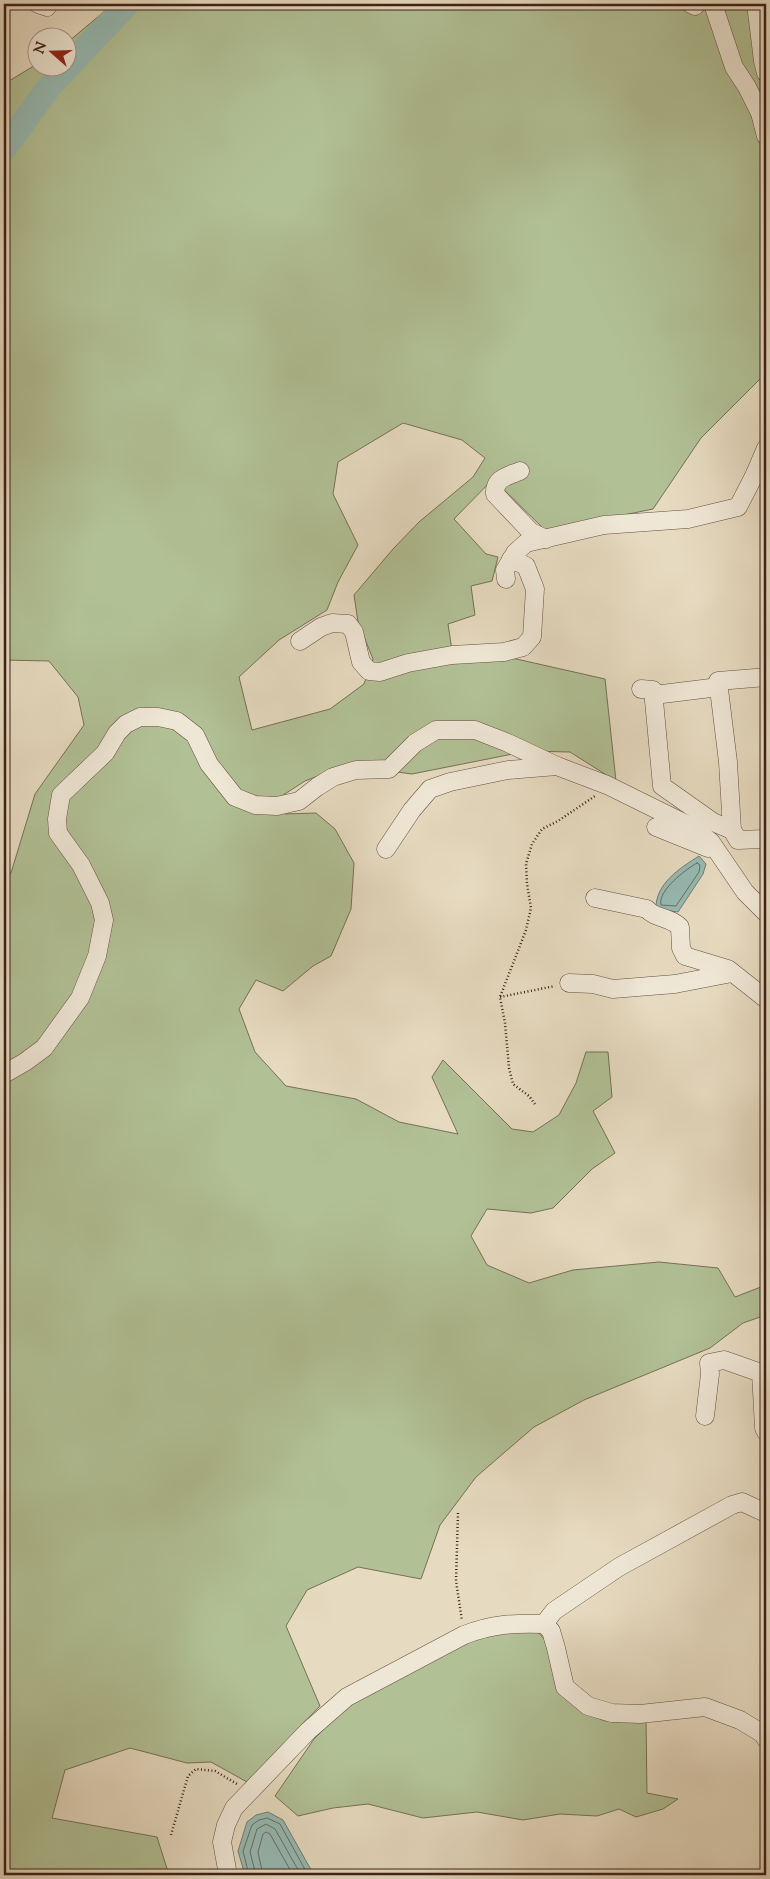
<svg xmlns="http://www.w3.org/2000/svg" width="770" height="1879" viewBox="0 0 770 1879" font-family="'Sorts Mill Goudy',serif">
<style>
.green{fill:#b1c095;stroke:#767056;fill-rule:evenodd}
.water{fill:#96bab3;stroke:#727c74}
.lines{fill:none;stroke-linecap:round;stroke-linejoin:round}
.shore{stroke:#696d64;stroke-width:1}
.river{stroke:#96bab3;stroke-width:25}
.minor-casing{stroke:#664e40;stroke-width:19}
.path{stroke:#3c2016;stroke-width:2.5;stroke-dasharray:1 2.5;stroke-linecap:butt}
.minor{stroke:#efe7d6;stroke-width:18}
</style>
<rect width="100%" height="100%" fill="#e6dac0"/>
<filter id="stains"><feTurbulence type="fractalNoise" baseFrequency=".004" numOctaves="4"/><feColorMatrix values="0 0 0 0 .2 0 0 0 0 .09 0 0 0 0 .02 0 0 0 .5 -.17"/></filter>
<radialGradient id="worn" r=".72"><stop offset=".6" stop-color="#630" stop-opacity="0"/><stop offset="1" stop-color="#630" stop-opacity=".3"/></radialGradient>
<g class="green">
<path d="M113,4H750L755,60L766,84V373L701,438L653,509L546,531L493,479L454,519L486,554L498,557L492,581L471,586L475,615L448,624L453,657L512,658L605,679L616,781L570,752L528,751L412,774L346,765L305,781L277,799L285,814L316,813L335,829L354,863L351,909L331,956L313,966L283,991L256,980L239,1009L255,1052L286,1086L356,1099L399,1122L458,1134L432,1077L443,1060L512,1129L533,1132L559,1115L576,1083L586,1052H608L612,1097L593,1111L615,1153L592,1169L553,1208L531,1213L487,1209L471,1236L487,1265L529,1283L573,1270L659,1262L718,1268L735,1297L766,1285V1315L743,1323L710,1348L584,1400L534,1427L476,1477L440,1525L421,1579L358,1567L307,1590L286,1626L320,1706L247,1782L211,1762L187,1763L130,1748L65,1770L52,1818L157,1837L169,1875H4V881L11,873L35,794L84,725L78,697L49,661L4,660V84L37,64L38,68H68V42ZM403,423L462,440L485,458L473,477L419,522L393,549L354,595L358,622L373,659L364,684L330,709L252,730L239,677L279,640L327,610L338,582L358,545L333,494L338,462Z"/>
<polygon points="506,1628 537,1631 552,1648 562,1687 580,1711 605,1721 646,1718 647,1793 678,1799 663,1809 636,1817 619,1809 597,1816 560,1814 523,1820 477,1812 423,1818 368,1804 333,1808 298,1816 275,1796 314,1739 353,1700 464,1642"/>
</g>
<g class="water">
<path d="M699,856L706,864L703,874L678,912L656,909C655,884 680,868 699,856Z"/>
<polygon points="268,1812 283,1820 314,1875 245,1875 238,1851 247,1822 256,1815"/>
</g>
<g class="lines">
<g class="shore">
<path d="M697,863L700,865L699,872L676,906L661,905C658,890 685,870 697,863Z"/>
<polyline points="249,1875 243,1851 252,1825 259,1820 267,1818 280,1824 308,1875"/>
<polyline points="256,1875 250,1852 257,1829 266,1824 275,1829 301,1875"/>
<polyline points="263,1875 258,1852 263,1834 266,1832 270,1834 293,1875"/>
</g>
<polyline class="river" points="4,149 49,87 127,4"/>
<g class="minor-casing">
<g id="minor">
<polyline points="38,4 47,7 49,4"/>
<polyline points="691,4 695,6"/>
<polyline points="713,4 734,67 747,87 760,113 766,136"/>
<polyline points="756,4 763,61 766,73"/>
<path d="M520,471C508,476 494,478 495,494L531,532L546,539"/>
<polyline points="755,474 766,448"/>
<polyline points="506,579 505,570 515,553 526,543 604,525 688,519 738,507 755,474 766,464"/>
<polyline points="300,641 321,627 332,623 348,624 354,632 361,662 369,671 380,672 408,663 452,655 504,652 523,647 532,637 535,589 526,566 511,559"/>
<polyline points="766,677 718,681 728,762 732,830 738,840 766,839"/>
<polyline points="641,689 653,690 662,786 713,822 732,830"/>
<polyline points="654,695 719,687"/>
<polyline points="656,827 708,848"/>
<polyline points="386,849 412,810 430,789 450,782 508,770 557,766 607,785 692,827 711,842 745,892 766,913"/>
<path d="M595,898L647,909C655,919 669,916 680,927L681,948L685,956L728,969L766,999"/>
<polyline points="569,983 593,984 613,989 675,984 732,973"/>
<polyline points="4,1074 25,1062 44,1048 80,998 97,956 104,920 100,903 81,865 58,833 57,819 61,795 105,753 117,733 126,724 140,717 158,717 177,721 195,735 209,764 235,797 255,805 277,806 299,801 317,787 333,777 356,770 389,769 415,743 436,730 475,730 508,743 557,766"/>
<polyline points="705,1416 710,1374 709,1363 724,1360 761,1373 764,1428 766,1432"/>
<polyline points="544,1624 554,1611 619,1567 732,1505 742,1502 766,1513"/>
<path d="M228,1875L222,1842L226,1825L234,1808L308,1731L347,1697L464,1635C492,1624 514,1623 544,1624L551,1631L556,1648L565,1687L588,1706L612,1713L640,1714L705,1707L740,1720L763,1734L766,1739"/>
</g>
</g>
<g class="path">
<polyline points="500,997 555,986"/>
<polyline points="535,1104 529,1096 513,1084 509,1068 505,1023 500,997 526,930 531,908 527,884 526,864 532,844 542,829 558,821 595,796"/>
<polyline points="458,1513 456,1581 462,1621"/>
<polyline points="171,1835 188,1776 196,1769 215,1771 237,1784"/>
</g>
<use href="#minor" class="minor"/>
</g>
<rect width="770" height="1879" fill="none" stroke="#e6dac0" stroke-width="20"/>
<rect x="5" y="5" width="760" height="1869" fill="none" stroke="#3c2016" stroke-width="2.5"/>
<rect x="10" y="10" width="750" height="1859" fill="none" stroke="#3c2016"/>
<g transform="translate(52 52) rotate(290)"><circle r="24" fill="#efe7d6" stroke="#a79789"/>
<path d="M0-4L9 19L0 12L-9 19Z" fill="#8f2418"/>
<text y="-8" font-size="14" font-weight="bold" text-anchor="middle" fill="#3c2016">N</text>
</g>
<rect width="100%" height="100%" filter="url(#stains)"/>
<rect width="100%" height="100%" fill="url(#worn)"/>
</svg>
